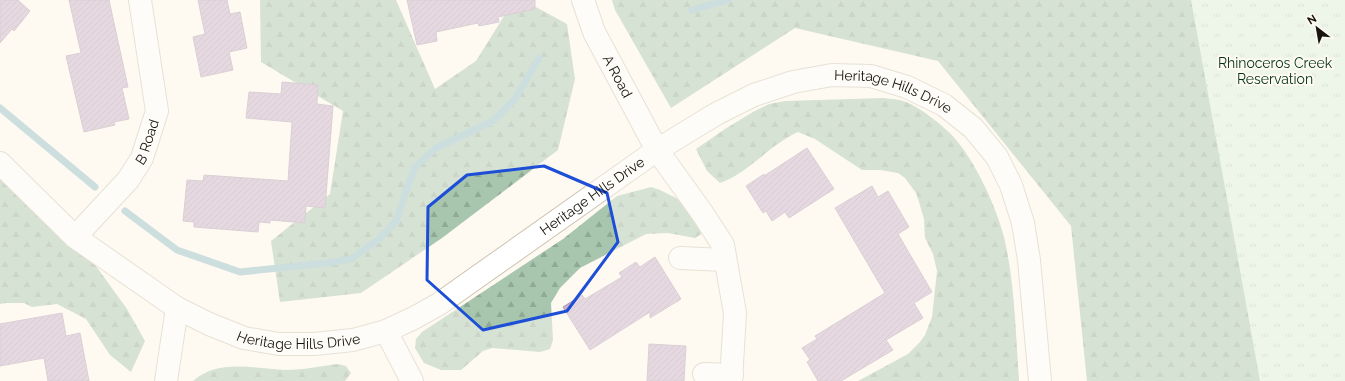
<svg xmlns="http://www.w3.org/2000/svg" width="1345" height="381" viewBox="0 0 1345 381" font-family="Raleway,sans-serif">
<style>
.forest{fill:url(#forest-firs)}
.park{fill:url(#park-tufts)}
.lines{fill:none;stroke-linecap:round;stroke-linejoin:round}
.stream{stroke:#90bcc6;stroke-width:7}
.building{fill:url(#building-hatch);stroke:#ad9eae}
.minor-casing{stroke:#cdc4b1;stroke-width:24}
.minor{stroke:#fff;stroke-width:22}
.marked{fill:none;stroke:#1d4ed8;stroke-width:3;stroke-linejoin:round}
.labels{text-anchor:middle;stroke-width:4;stroke-linejoin:round;paint-order:stroke}
.park-label{font-size:14px;fill:#003413;stroke:#fefaf2}
.street-label{font-size:14px;fill:#18140d;stroke:#fefaf2}
</style>
<defs>
<pattern id="forest-firs" width="22" height="20" patternUnits="userSpaceOnUse"><rect width="22" height="20" fill="#a7c6ad"/><path d="M5 1l3.5 6h-7zM16 11l3.5 6h-7z" fill="#8fa994"/></pattern>
<pattern id="park-tufts" width="24" height="20" patternUnits="userSpaceOnUse"><rect width="24" height="20" fill="#dbf0de"/><path d="M3 7l-1-3M5 7V3M7 7l1-3M15 17l-1-3M17 17v-4M19 17l1-3" fill="none" stroke="#bbcdbd"/></pattern>
<pattern id="building-hatch" width="6" height="6" patternUnits="userSpaceOnUse"><rect width="6" height="6" fill="#cab0cc"/><path d="M-1 1l2-2M0 6l6-6M5 7l2-2" fill="none" stroke="#ad96ae"/></pattern>
</defs>
<rect width="100%" height="100%" fill="#fefaf2"/>
<g class="forest">
<polygon points="260,0 396,0 435,89 476,61 514,0 523,0 567,24 575,79 558,150 442,238 361,293 280,302 271,241 330,194 343,111 261,62"/>
<polygon points="612,0 1345,0 1345,381 1087,381 1071,226 938,61 795,28 671,108 615,10"/>
<path d="M883,98C891,99 899,99 906,102C921,108 947,128 957,141C979,168 1001,216 1007,251C1015,293 1016,338 1019,381H858L908,354L920,342L925,335L932,317L937,271L933,254L925,238L924,219L919,202L916,193L905,178L898,173L880,170H862L815,139L798,132C791,135 785,139 779,143C760,156 743,175 720,183L707,171L696,149L725,129L753,112L769,104L785,101Z"/>
<polygon points="0,179 55,225 75,237 127,309 145,341 131,372 110,355 86,319 57,304 32,307 24,303 6,303 0,304"/>
<polygon points="651,187 660,190 686,203 703,233 695,238 668,233 646,234 580,268 560,288 551,303 553,340 550,349 540,352 492,348 483,351 461,370 441,370 424,363 415,348 416,339 422,332 563,239 617,196"/>
<path d="M338,364L346,366L351,373L345,381H193C219,358 254,369 286,370C303,370 321,366 338,364Z"/>
</g>
<polygon class="park" points="1191,0 1345,0 1345,381 1260,381"/>
<g class="lines">
<g class="stream">
<polyline points="692,10 728,0"/>
<polyline points="0,108 95,187"/>
<polyline points="125,211 177,250 240,272 328,263 351,259 379,239 397,220 405,194 415,167 436,148 493,121 515,99 539,58"/>
</g>
</g>
<g class="building">
<polygon points="0,0 18,0 30,11 14,31 12,29 0,43"/>
<polygon points="69,0 109,0 128,87 122,88 129,119 114,122 115,125 84,132 66,56 81,53"/>
<polygon points="198,0 227,0 230,14 240,12 247,48 229,52 233,70 201,77 193,37 205,34"/>
<polygon points="407,0 535,0 535,9 498,17 499,22 479,26 478,23 436,32 437,41 417,45"/>
<polygon points="282,82 318,85 317,104 333,106 325,208 306,206 305,223 270,220 270,223 259,222 258,232 194,227 194,222 183,221 187,180 203,181 204,175 288,181 292,122 246,118 249,92 281,94"/>
<polygon points="807,148 834,189 789,218 785,212 772,221 766,211 763,213 746,186 764,174 764,176"/>
<polygon points="872,186 878,197 888,191 909,227 898,234 932,292 914,303 923,318 886,340 893,350 841,381 818,381 807,362 810,360 802,348 817,339 815,336 885,293 835,208"/>
<polygon points="655,257 681,299 650,318 650,312 590,350 563,307 582,295 585,299 622,277 619,273 636,262 640,267"/>
<polygon points="62,313 66,336 80,333 89,381 48,381 44,358 0,366 0,324"/>
<polygon points="649,344 686,346 684,381 647,381"/>
</g>
<g class="lines">
<g class="minor-casing">
<g id="minor">
<path id="s1" d="M583,0L594,32L657,150L703,214L723,245L735,313L731,381"/>
<path id="s2" d="M0,163L75,237L177,308L209,324L244,338L279,344H314L353,340L386,331L414,318L439,304L657,150L716,114L754,95L793,82L832,75L871,76L907,87L944,105L973,128L997,157L1011,185L1023,223L1029,260L1040,381"/>
<path id="s3" d="M75,237L128,180L142,158L157,111L140,0"/>
<polyline points="680,258 725,260"/>
<polyline points="386,331 412,381"/>
<polyline points="704,374 732,375"/>
<polyline points="166,381 177,308"/>
</g>
</g>
<use href="#minor" class="minor"/>
</g>
<path d="M0 0H1345V381H0ZM544,166L607,193L618,242L567,311L483,330L427,280L428,207L467,175Z" fill="#fefaf2" fill-opacity=".55" fill-rule="evenodd"/>
<path class="marked" d="M544,166L607,193L618,242L567,311L483,330L427,280L428,207L467,175Z"/>
<g class="labels">
<g class="park-label">
<text x="1275" y="68">Rhinoceros Creek<tspan x="1275" dy="16">Reservation</tspan></text>
</g>
<g class="street-label">
<text dy="5" stroke="none"><textPath href="#s1" startOffset="84">A Road</textPath></text>
<text dy="5" stroke="none"><textPath href="#s2" startOffset="1030">Heritage Hills Drive</textPath></text>
<text dy="5" stroke="none"><textPath href="#s3" startOffset="121">B Road</textPath></text>
<text dy="5" stroke="none"><textPath href="#s2" startOffset="694">Heritage Hills Drive</textPath></text>
<text dy="5" stroke="none"><textPath href="#s2" startOffset="358">Heritage Hills Drive</textPath></text>
</g>
</g>
<g transform="translate(1317 28) rotate(329)" stroke="#fefaf2" stroke-width="3" paint-order="stroke">
<path d="M0-3L7 15L0 10L-7 15Z" fill="#18140d"/>
<text y="-6" font-size="11" font-weight="bold" text-anchor="middle" fill="#18140d">N</text>
</g>
</svg>
